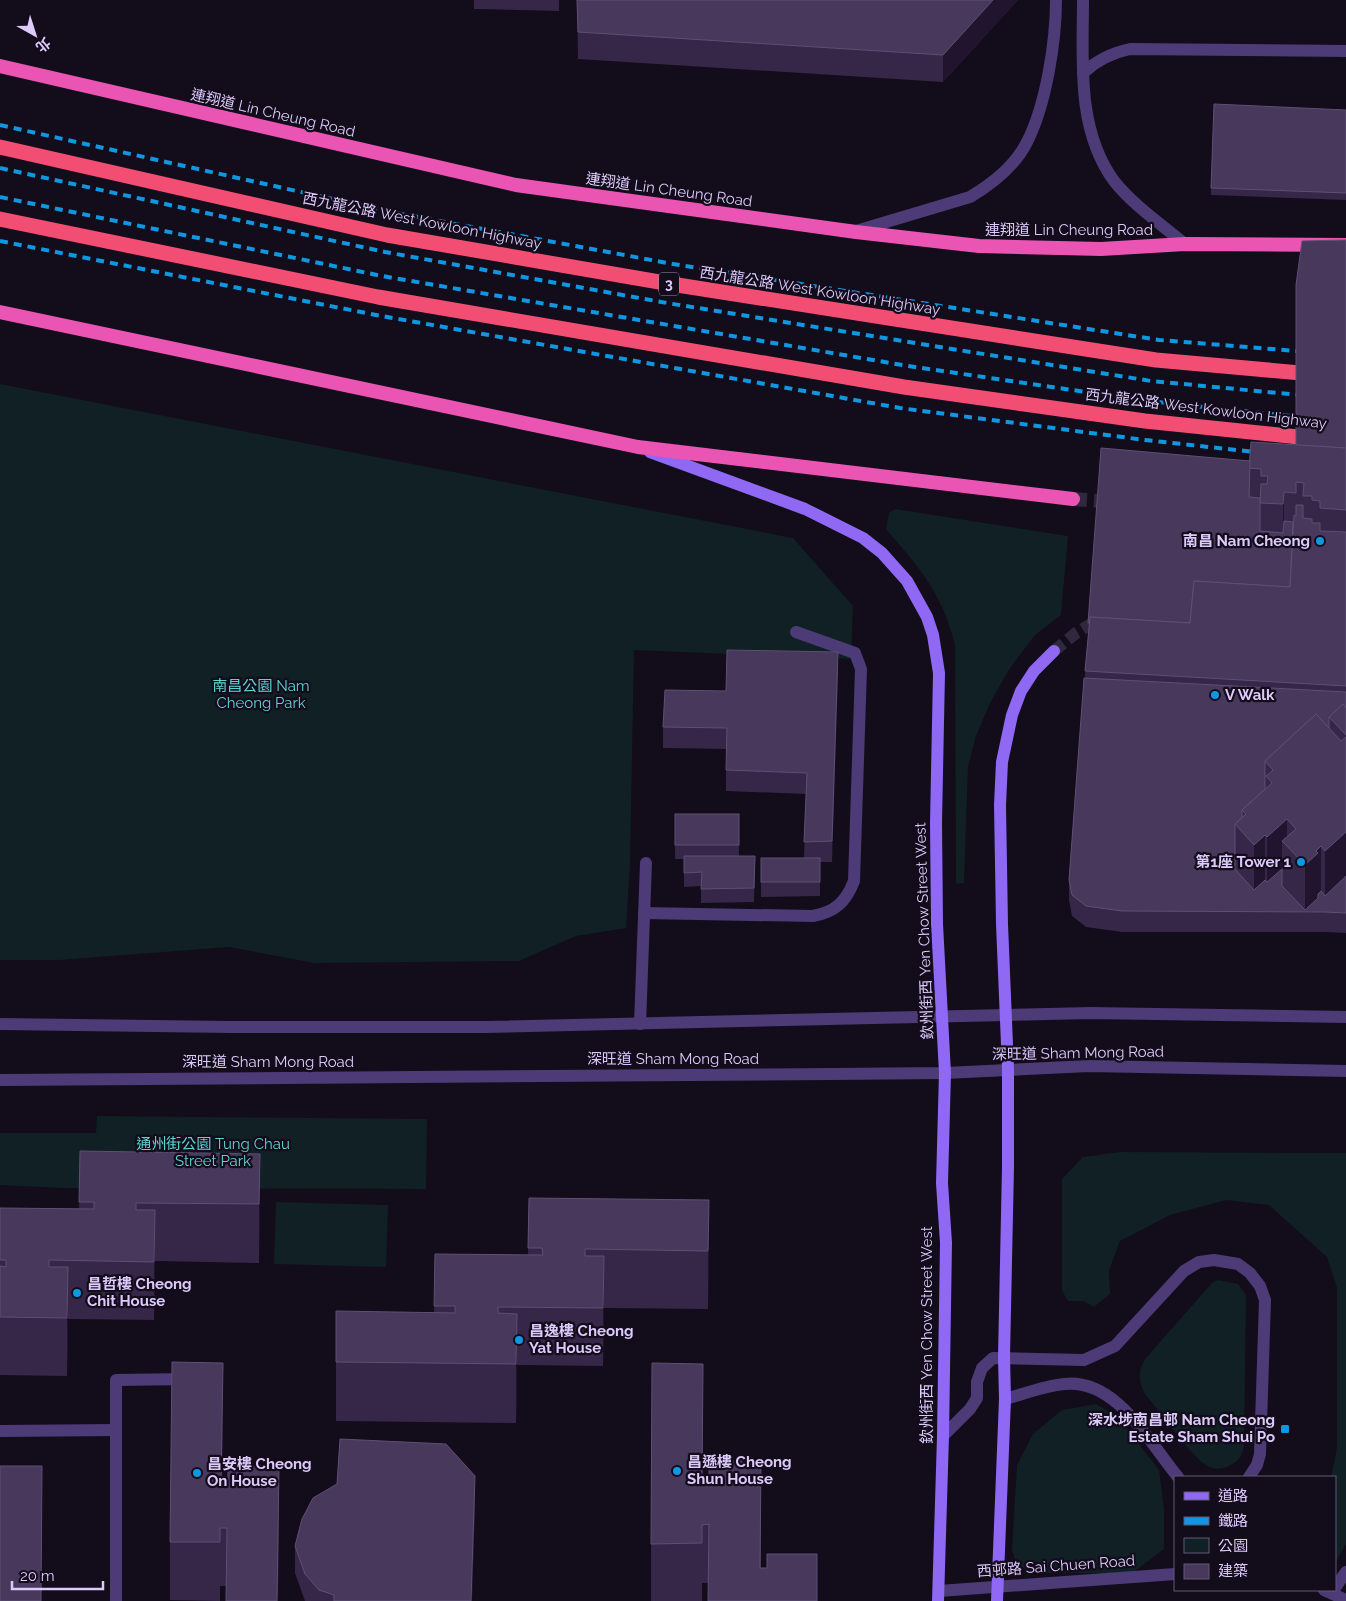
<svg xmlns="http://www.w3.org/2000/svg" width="1346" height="1601" viewBox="0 0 1346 1601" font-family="Raleway,'Noto Sans TC',sans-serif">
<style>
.green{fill:#102025}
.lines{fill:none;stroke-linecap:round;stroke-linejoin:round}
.secondary-tunnel{stroke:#31283d;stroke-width:12;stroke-dasharray:12 6;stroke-linecap:butt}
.trunk-tunnel{stroke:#31283d;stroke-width:14;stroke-dasharray:14 7;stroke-linecap:butt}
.service{stroke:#4c3b77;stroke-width:12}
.minor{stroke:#4c3b77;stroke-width:12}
.tertiary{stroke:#4c3b77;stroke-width:12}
.secondary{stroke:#8f68f4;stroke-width:12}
.trunk{stroke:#ea54b3;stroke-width:14}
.motorway{stroke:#f24e73;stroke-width:15}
.rail{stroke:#1097e1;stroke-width:4;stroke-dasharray:8 6;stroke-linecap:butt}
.wall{fill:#362648}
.shaded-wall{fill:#20142e}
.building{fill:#47385c;stroke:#5f4f75}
.poi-dot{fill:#1097e1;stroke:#130c1b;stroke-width:2}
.labels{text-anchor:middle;stroke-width:4.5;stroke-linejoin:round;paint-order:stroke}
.shield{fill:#130c1b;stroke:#a091b8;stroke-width:1}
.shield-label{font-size:14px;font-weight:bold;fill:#dccafb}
.street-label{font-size:15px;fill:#dccafb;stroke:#130c1b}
.poi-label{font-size:15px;font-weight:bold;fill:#dccafb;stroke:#130c1b;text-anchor:start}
.park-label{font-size:15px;fill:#5dd4d4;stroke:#130c1b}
</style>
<rect width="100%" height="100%" fill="#130c1b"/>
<g class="green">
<polygon points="0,384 793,538 853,606 851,659 634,650 630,864 626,928 576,936 519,961 314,963 229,947 59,960 0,960"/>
<path d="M895,509L1068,536L1061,615L1035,635L1010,668L990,703L976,736L968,766L964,883L956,884L955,645C941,591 921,570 886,529L889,513Z"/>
<polygon points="97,1116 427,1119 426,1189 62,1188 0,1185 0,1133 96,1133"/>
<polygon points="1120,1152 1346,1153 1346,1544 1336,1561 1335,1477 1331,1477 1337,1448 1337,1288 1327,1257 1269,1205 1226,1200 1170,1215 1120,1241 1109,1270 1110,1294 1094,1307 1083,1301 1068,1301 1062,1291 1062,1179 1083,1157"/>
<polygon points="276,1202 388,1205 386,1267 274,1264"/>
<path d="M1218,1280L1238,1284L1246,1295L1244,1445C1243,1454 1240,1460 1232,1464C1224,1470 1214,1470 1206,1465C1192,1457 1158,1409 1145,1394C1138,1381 1138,1371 1145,1359L1212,1283Z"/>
<polygon points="1096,1404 1118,1417 1159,1470 1164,1510 1164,1549 1132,1573 1029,1573 1016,1562 1012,1550 1017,1465 1033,1434 1062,1410"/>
</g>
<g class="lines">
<polyline class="secondary-tunnel" points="1054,651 1076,633 1103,617"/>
<polyline class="trunk-tunnel" points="1073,499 1116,502"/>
<g class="service">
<path d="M1083,73C1097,60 1111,53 1130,49L1346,51"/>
<path d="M644,913L813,916C835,912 846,902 854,881L861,669L855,653L796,632"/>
<polyline points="640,1024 646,863"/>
<path d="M1005,1399C1024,1394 1044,1386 1064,1384C1117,1378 1150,1444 1178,1477"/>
<polyline points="0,1431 116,1430"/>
<polyline points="943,1436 970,1409 977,1398 977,1382 982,1368 993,1358 1084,1360 1115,1346 1184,1271 1199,1262 1214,1260 1238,1264 1250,1273 1260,1286 1265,1300 1260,1454 1257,1465 1249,1477"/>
<polyline points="1335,1588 1346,1572"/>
<polyline points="116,1601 116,1380 189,1379"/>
</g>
<g class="minor">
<path d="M1083,0C1083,60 1076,129 1114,181C1133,205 1162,225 1185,244"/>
<path d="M856,231L970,197C992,184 1015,166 1027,142C1046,105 1056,41 1056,0"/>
<polyline points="1324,1590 1346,1600"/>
<polyline points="939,1591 1175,1574"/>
</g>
<g class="tertiary">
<polyline points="0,1024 230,1027 486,1027 1090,1013 1346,1017"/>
<polyline points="0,1080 832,1074 945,1073 1089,1066 1346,1071"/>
</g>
<g class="secondary">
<polyline points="650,452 805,509 863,538 882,553 907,581 927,617 933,635 939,673 936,823 937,924 945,1073 942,1183 946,1243 943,1436 938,1601"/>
<polyline points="997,1601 1005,1399 1004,1357 1008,1167 1008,1069 1002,924 1000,805 1002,762 1012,715 1021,691 1034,671 1054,651"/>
</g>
<g class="trunk">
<polyline points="0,66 516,185 856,232 979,246 1101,249 1185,244 1346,245"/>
<polyline points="0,312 638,447 1073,499"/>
</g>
<g class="motorway">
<polyline points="0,147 387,235 671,284 1156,360 1346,377"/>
<polyline points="0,219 378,297 904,387 1145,421 1346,442"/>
</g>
<g class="rail">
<polyline points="0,125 391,212 673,264 1159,340 1309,352"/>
<polyline points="0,168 385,252 667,303 1151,381 1310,396"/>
<polyline points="0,197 382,276 908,366 1148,401 1309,418"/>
<polyline points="0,241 376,315 900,408 1145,440 1264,453"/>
</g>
</g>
<g class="wall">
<polygon points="474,0 559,0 559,11 474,9"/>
<polygon points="577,0 1018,0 943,82 578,59"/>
<polygon points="1346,110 1346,200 1211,195 1211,188"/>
<polygon points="1346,240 1346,933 1325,932 1122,932 1086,927 1072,916 1069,900 1069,880 1088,636 1088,623 1250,461 1296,445"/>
<polygon points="838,673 832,862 820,862 820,896 761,897 761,858 804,858 806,794 726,791 726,749 663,748 663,727 726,691"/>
<polygon points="675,814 739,814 739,856 755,870 754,902 701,903 701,886 684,887 684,859 675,859"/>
<polygon points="80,1151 260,1154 259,1263 155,1261 154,1320 68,1319 67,1376 0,1375 0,1208 79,1209"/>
<polygon points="529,1198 709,1200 708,1309 604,1308 603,1366 517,1365 516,1423 336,1421 336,1362 434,1313 435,1254 528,1255"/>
<polygon points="223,1421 222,1485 279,1525 278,1601 226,1601 226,1586 220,1586 220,1601 170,1600 170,1542"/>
<polygon points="703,1422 702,1482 709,1483 761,1461 761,1568 817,1601 708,1583 702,1583 702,1601 651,1601 651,1544"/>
<polygon points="475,1503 472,1601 305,1601 295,1573 295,1546"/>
</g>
<g class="shaded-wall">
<polygon points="993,0 1018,0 943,82 943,55"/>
<polygon points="1284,492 1284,541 1283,554 1283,504"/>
<polygon points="838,652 838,673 832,862 832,841"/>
<polygon points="1287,819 1287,846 1282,841 1282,889 1267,903 1267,837 1265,835 1265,900 1254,910 1254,845 1272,828"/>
<polygon points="1346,832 1346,897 1325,912 1325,851"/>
<polygon points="1321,846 1321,912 1305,912 1305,865 1316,851"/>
<polygon points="260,1154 260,1212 259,1263 259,1204"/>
<polygon points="709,1200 709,1259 708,1309 708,1251"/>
<polygon points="155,1210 155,1268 154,1320 154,1262"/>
<polygon points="604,1256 604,1315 603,1366 603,1308"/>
<polygon points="68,1267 68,1326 67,1376 67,1318"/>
<polygon points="517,1314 517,1372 516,1423 516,1364"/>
<polygon points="223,1363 223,1421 221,1528 221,1485"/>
<polygon points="703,1364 703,1422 702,1525"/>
<polygon points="279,1467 278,1601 277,1601"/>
<polygon points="475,1476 472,1601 471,1601"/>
</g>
<g class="building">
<polygon points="577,0 993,0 943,55 578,32"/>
<polygon points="1214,104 1346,110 1346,193 1211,188"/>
<polygon points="1346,240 1346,448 1296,445 1296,285 1302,241"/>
<polygon points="1251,442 1346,448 1346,510 1320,508 1320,501 1312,500 1312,496 1303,496 1304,483 1296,482 1296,493 1284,492 1283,504 1260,503 1261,484 1267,484 1268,476 1261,476 1261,469 1249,468"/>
<polygon points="1101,448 1250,461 1249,497 1260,498 1260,531 1283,533 1284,521 1293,522 1290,587 1194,581 1190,623 1090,617 1089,623 1088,623"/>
<polygon points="1296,505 1303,505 1303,518 1312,519 1312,523 1320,523 1320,531 1346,532 1346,686 1085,671 1090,617 1190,623 1194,581 1290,587 1294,515 1296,516"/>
<polygon points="727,650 838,652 832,841 804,842 807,773 726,770 727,728 663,727 665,690 726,691"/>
<polygon points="1084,678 1346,692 1346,708 1343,704 1329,717 1329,729 1316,714 1265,761 1265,789 1242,810 1242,818 1235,824 1235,869 1254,890 1265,880 1267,882 1282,869 1282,886 1305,910 1318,898 1318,894 1321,891 1325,896 1346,876 1346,913 1325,912 1122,911 1086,906 1072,895 1069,880"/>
<polygon points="1343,704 1346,708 1346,735 1329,717"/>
<polygon points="1316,714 1341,741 1346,737 1346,832 1325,851 1321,846 1316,851 1318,853 1305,865 1282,841 1296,829 1287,819 1267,837 1265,835 1254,845 1235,824 1246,814 1242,810 1272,783 1266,776 1273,770 1265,761"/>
<rect x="675" y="814" width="64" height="31"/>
<polygon points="684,856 755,856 754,888 701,889 702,872 684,873"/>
<rect x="761" y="858" width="59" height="24"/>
<polygon points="80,1151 260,1154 259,1204 136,1203 136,1210 155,1210 154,1262 49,1260 49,1267 68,1267 67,1318 0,1317 0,1266 6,1267 6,1260 0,1260 0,1208 94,1209 94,1202 79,1202"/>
<polygon points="529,1198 709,1200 708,1251 585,1249 585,1256 604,1256 603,1308 498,1307 498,1313 517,1314 516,1364 336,1362 336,1311 455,1313 455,1306 434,1306 435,1254 543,1255 542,1248 528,1248"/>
<polygon points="172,1362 223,1363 221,1485 228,1486 228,1466 279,1467 277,1601 226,1601 227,1528 220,1528 220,1542 170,1542"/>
<polygon points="652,1363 703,1364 702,1482 709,1483 709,1461 761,1461 760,1568 767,1568 767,1554 817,1554 817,1601 708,1601 709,1524 702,1525 702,1543 651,1544"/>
<polygon points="340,1439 446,1444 475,1476 471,1601 334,1601 334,1595 319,1590 305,1574 295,1546 302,1519 313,1498 337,1484"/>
<polygon points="0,1466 42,1466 41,1601 0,1601"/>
</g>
<g class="poi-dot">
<circle cx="1320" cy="541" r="5"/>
<circle cx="1215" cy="695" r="5"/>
<circle cx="1301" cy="862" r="5"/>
<circle cx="77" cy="1293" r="5"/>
<circle cx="519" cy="1340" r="5"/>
<rect x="1280" y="1424" width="10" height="10" rx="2.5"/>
<circle cx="677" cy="1471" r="5"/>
<circle cx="197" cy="1473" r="5"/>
</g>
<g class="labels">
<rect class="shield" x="659" y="272.5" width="20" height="23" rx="4"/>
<g class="shield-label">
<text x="669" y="289">3</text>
</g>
<g class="street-label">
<text transform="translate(273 113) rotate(13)" y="5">連翔道 Lin Cheung Road</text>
<text transform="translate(669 190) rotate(8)" y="5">連翔道 Lin Cheung Road</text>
<text transform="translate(422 221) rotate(11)" y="5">西九龍公路 West Kowloon Highway</text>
<text x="1069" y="235">連翔道 Lin Cheung Road</text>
<text transform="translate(820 291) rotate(9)" y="5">西九龍公路 West Kowloon Highway</text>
<text transform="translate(1206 409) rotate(7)" y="5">西九龍公路 West Kowloon Highway</text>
<text transform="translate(924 931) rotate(-92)" y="5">欽州街西 Yen Chow Street West</text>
<text transform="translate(1078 1053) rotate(-1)" y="5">深旺道 Sham Mong Road</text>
<text x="673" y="1064">深旺道 Sham Mong Road</text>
<text x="268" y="1067">深旺道 Sham Mong Road</text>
<text transform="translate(927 1335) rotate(-90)" y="5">欽州街西 Yen Chow Street West</text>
<text transform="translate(1056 1566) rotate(-4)" y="5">西邨路 Sai Chuen Road</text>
</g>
<g class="poi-label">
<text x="1310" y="546" text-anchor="end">南昌 Nam Cheong</text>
<text x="1225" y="700">V Walk</text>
<text x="1291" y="867" text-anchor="end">第1座 Tower 1</text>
<text x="87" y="1289">昌哲樓 Cheong<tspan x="87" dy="17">Chit House</tspan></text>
<text x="529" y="1336">昌逸樓 Cheong<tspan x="529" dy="17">Yat House</tspan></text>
<text x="1275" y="1425" text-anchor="end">深水埗南昌邨 Nam Cheong<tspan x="1275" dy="17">Estate Sham Shui Po</tspan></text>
<text x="687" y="1467">昌遜樓 Cheong<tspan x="687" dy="17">Shun House</tspan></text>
<text x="207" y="1469">昌安樓 Cheong<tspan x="207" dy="17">On House</tspan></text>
</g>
<g class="park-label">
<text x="261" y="691">南昌公園 Nam<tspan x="261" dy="17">Cheong Park</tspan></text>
<text x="213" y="1149">通州街公園 Tung Chau<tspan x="213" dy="17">Street Park</tspan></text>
</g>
</g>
<rect x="1174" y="1476" width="162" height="115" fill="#130c1b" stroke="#635875"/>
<rect x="1184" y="1492" width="25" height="8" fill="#8f68f4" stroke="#635875"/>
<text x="1218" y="1501" font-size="15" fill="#dccafb">道路</text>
<rect x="1184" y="1517" width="25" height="8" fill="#1097e1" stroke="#635875"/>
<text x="1218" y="1526" font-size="15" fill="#dccafb">鐵路</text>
<rect x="1184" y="1538" width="25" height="15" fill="#102025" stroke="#635875"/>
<text x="1218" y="1551" font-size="15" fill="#dccafb">公園</text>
<rect x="1184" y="1564" width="25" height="15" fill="#47385c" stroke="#635875"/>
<text x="1218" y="1576" font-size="15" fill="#dccafb">建築</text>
<g transform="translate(35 35) rotate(141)" stroke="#130c1b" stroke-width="4" paint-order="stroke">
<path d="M0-4L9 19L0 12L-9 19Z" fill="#dccafb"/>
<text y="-8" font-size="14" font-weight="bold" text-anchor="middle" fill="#dccafb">北</text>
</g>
<path d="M12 1581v8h91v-8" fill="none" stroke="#dccafb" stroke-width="2.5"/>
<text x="20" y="1581" font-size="15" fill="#dccafb" stroke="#130c1b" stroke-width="4" paint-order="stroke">20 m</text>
</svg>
